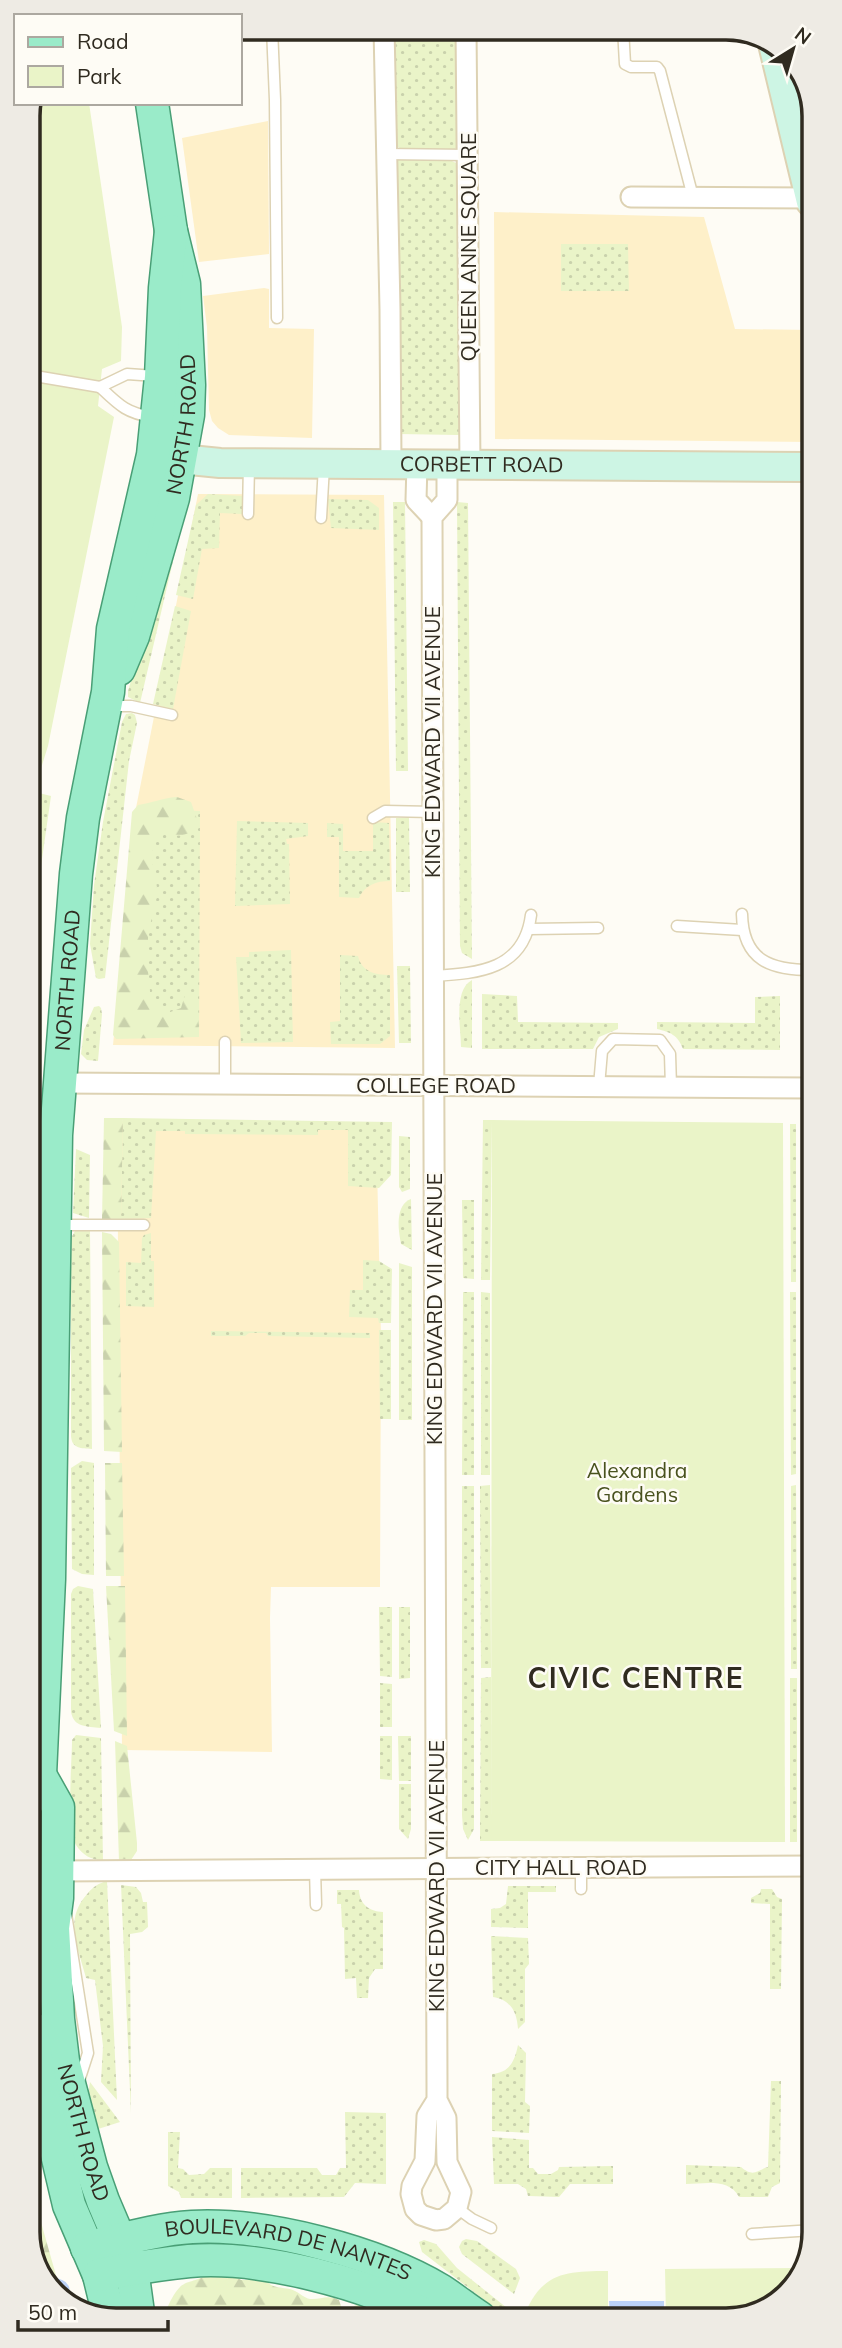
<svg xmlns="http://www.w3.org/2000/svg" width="842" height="2348" viewBox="0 0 842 2348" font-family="Mulish,sans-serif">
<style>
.built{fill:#fef0c9}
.grass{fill:url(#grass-dots)}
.forest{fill:url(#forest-firs)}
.green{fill:#eaf4c8}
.water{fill:url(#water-ripples)}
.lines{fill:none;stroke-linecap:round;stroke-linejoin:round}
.canal{stroke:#bcd2f7;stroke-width:21}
.lane-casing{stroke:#ddd2b3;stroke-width:13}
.street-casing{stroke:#ddd2b3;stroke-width:23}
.secondary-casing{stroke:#ddd2b3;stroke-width:32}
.primary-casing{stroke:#499f76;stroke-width:35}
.lane{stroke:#fff;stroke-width:10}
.street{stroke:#fff;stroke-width:19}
.secondary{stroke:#cdf5e4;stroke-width:28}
.primary{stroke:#9aebc9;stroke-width:32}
.labels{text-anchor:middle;stroke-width:5;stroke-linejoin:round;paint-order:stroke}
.street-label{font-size:21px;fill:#302b20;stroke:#fefcf5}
.park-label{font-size:21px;fill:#49521e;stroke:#fefcf5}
.district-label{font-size:28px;font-weight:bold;letter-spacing:2px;fill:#302b20;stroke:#fefcf5}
.rim{fill:none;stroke:#302b20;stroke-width:3.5}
</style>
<defs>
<pattern id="grass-dots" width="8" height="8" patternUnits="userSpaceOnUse" patternTransform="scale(1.75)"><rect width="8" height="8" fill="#eaf4c8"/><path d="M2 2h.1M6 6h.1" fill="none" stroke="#c9d1ac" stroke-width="1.8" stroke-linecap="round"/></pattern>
<pattern id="forest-firs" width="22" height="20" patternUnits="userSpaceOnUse" patternTransform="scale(1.75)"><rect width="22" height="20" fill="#eaf4c8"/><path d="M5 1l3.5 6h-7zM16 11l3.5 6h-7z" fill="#c9d1ac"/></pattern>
<pattern id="water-ripples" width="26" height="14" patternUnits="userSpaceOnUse" patternTransform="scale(1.75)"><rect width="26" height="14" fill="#bcd2f7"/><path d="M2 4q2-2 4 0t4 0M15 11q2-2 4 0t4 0" fill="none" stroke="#a2b4d3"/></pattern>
</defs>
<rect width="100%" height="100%" fill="#fefcf5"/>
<g class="built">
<polygon points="268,121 269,254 199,262 182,138"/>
<polygon points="494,212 704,217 735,329 811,330 811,442 495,439"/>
<polygon points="264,288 269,289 269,328 314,329 312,438 229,435 218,428 212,421 209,410 207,327 203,296"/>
<polygon points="198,494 384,495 395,1048 113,1045 136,808"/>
<polygon points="117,1121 376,1124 381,1337 380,1587 271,1587 270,1618 272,1752 122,1750"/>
</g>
<g class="grass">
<polygon points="393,28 458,28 458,146 455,149 401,149 394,144"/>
<polygon points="400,159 450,160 458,164 462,434 458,435 398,434 396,161"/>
<polygon points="561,244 628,244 629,291 561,291"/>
<polygon points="208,494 243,496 242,514 220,513 219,548 202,549 193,599 176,595 196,505"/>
<polygon points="328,499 368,500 379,508 379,530 331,528"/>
<polygon points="393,502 405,502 408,771 396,771"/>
<polygon points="457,502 468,503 472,959 462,953 460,946"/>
<polygon points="184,514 140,703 128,697 128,691 178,524"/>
<polygon points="175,606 191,611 173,709 153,704"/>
<polygon points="132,713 135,715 137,723 129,761 105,978 99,979 96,978 90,944 94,885 103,822 122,722 126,714"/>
<polygon points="29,780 37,781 35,792 51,796 41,866 38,926 34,929 32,927"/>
<polygon points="136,808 200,811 199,1037 133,1033"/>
<polygon points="396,818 409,818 410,892 396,892"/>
<polygon points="237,821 308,823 308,836 286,839 287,844 289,844 290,904 235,906"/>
<path d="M373,822L389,823L390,881C376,881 365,885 359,898L339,897V837H327V823L343,824V851H373Z"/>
<polygon points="291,950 293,1042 241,1043 236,957 249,957 249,952"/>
<path d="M340,955L358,956C362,972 375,975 390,975V1036L380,1044H331L330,1022L340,1021Z"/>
<polygon points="397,966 410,966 411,1043 399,1043"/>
<path d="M472,980V1048L461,1047C461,1029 453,990 472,980Z"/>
<polygon points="482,994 517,996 518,1022 618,1023 618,1029 599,1037 593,1049 482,1049"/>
<path d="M780,996V1050L683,1049C678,1035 670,1032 657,1029V1022L755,1023V997Z"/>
<polygon points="99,1006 101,1008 102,1014 98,1061 87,1060 81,1054 84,1030 94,1007"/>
<polygon points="123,1118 392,1122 391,1175 379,1188 348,1186 348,1130 318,1130 318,1135 185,1134 185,1131 156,1131 151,1218 121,1219"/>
<polygon points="483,1120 492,1120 490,1280 481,1280"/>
<polygon points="790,1124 796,1124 796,1282 791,1282"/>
<polygon points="399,1136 410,1137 410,1189 402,1192 399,1187"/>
<polygon points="76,1149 90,1155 89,1218 73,1213"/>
<path d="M411,1199L412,1250L401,1244C398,1229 395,1205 411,1199Z"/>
<polygon points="462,1200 474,1200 474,1279 463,1278"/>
<path d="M75,1231H90L92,1449C81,1448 72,1449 71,1436V1238Z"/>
<polygon points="151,1233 151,1261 154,1261 154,1307 126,1306 126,1262 141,1263 142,1238 144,1235"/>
<polygon points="363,1260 379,1261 392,1269 391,1323 379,1323 378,1318 349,1317 350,1290 363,1290"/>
<polygon points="399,1263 412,1267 412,1420 399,1420"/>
<polygon points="463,1292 474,1292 474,1475 462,1475"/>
<polygon points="481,1292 490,1293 490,1475 481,1475"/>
<polygon points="790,1292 796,1292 796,1474 791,1475"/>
<polygon points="379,1330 391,1330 391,1419 380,1419"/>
<polygon points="211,1331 370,1333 370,1338 268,1336 266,1333 249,1333 245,1336 211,1336"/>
<polygon points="82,1461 94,1463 94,1575 82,1574 72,1569 71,1468"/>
<polygon points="490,1485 491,1668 481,1668 480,1486"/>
<polygon points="796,1485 797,1669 791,1669 791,1486"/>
<polygon points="462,1486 474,1486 474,1829 468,1840 463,1829 462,1815"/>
<path d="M78,1586L93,1589L101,1728C87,1726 74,1728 71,1712V1594L73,1589Z"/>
<polygon points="379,1607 392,1607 392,1677 380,1676"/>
<polygon points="399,1607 410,1607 410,1678 399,1679"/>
<polygon points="491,1677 491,1841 480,1841 481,1678"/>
<rect x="790" y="1678" width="7" height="164"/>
<polygon points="380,1683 392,1684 392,1727 380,1727"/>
<path d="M76,1735L101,1738L103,1861C91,1859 83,1856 76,1845C66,1828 72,1762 72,1740Z"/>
<polygon points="380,1736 392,1736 392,1780 380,1779"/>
<polygon points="398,1736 411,1736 411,1781 399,1781"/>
<polygon points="399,1784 411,1784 411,1829 408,1839 399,1829"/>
<path d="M107,1881L117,2100L101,2082L103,2046L95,1980L86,1978C78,1946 63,1920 88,1893C93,1887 99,1883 107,1881Z"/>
<polygon points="121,1885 136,1887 141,1893 143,1902 147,1902 148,1927 142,1932 130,1934 131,2114"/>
<polygon points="508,1886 556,1886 556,1892 528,1892 528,1928 491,1927 491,1909 500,1908 506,1904"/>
<polygon points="761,1889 772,1889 777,1897 782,1899 781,1989 770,1989 770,1904 751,1903 751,1898 760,1893"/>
<path d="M337,1890H359C360,1905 369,1911 383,1912V1969H375L369,1978L368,1998H357L356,1978L345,1979L344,1928L342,1927L341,1904H337Z"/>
<path d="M491,1936L528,1938L529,1964L525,1969V2022L518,2029C517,2012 511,2000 493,1997Z"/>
<path d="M518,2045L526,2053L525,2102L530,2106L529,2133L492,2131V2074C510,2073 515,2060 518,2045Z"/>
<path d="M771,2081H781L780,2183L772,2187L768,2197H739C729,2178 705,2184 686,2184V2165L741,2167C754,2178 757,2170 768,2167Z"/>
<polygon points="90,2082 120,2122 95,2130 87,2100"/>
<polygon points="345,2112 386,2113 386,2184 355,2183 344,2197 241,2198 241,2168 317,2168 322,2175 336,2175 340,2168 346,2168"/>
<polygon points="168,2132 180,2132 178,2168 183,2169 189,2175 204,2174 210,2168 232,2168 232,2198 181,2198 179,2192 168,2186"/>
<polygon points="492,2137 529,2140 529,2168 533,2168 538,2174 551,2174 558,2170 559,2167 613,2166 613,2184 570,2184 559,2197 528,2196 526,2189 518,2184 494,2184"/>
<polygon points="466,2239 477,2241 516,2269 520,2278 514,2294 462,2254 459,2247 462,2241"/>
<polygon points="424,2240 436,2244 457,2268 507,2308 505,2316 422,2252 419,2242"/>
</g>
<g class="forest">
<path d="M177,797L191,802L198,822L194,831C183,836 176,837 165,834L153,841L152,863L158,892L148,934V971L151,1001L165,1014L181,1008L185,995H195L198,1003L199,1037L116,1039L113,1035L132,812L138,805C153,803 161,798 177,797Z"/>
<polygon points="104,1118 123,1118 121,1219 102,1219"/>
<polygon points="102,1232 111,1234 119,1242 122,1452 104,1451"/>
<polygon points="105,1463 122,1463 124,1576 106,1576"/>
<polygon points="106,1586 125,1586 127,1736 114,1731"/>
<polygon points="115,1741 127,1746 137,1843 137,1851 131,1860 119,1861"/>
<polygon points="31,2207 37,2208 63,2300 58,2298 31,2255"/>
<path d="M210,2273L234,2275L241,2280H248L251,2275L263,2277C266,2280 268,2283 271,2285C279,2289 287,2287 295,2291C300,2293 304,2298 310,2299C321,2300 327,2294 339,2300L342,2309H349L360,2303L367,2306L376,2317L387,2314L397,2318L163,2320C163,2311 166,2311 169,2304C183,2275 188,2287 210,2273Z"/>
</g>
<g class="green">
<polygon points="32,103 89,103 122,327 121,361 102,369 98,406 114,417 48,746 37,781 29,780 28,111"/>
<polygon points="492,1120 783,1123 785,1842 491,1841"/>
<polygon points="802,2268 796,2285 749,2317 666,2317 665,2269"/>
<path d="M608,2271V2318H523C541,2273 563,2271 608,2271Z"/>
</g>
<polygon class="water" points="609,2301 664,2301 664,2317 610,2318"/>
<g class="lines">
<polyline class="canal" points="51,2287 59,2290"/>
<g class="lane-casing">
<g id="lane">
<polyline points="272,28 275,100 277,318"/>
<polyline points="623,28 625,64 631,67 657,67 660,71 693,197"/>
<polyline points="385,154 468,155"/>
<polyline points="29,375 100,387"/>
<path d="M100,387C119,405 126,413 152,417"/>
<polyline points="100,387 127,374 156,376"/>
<polyline points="248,514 249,464"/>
<polyline points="321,518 324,466"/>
<polyline points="110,706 131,706 172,715"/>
<polyline points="373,818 385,811 433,812"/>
<path d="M742,914C743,961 771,970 812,970"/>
<polyline points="677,926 742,930"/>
<polyline points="529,929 598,928"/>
<path d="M434,976C479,973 524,970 531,915"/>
<polyline points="225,1042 225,1084"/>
<polyline points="599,1086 602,1051 613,1039 660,1040 670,1054 671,1087"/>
<polyline points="58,1225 144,1225"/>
<polyline points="581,1868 581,1889"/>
<polyline points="315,1869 316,1905"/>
<polyline points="66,1914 88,2053 78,2084"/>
<polyline points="457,2208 472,2219 491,2228"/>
<polyline points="752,2234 814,2230"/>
</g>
</g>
<g class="street-casing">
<g id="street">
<polyline points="384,28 390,309 391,464"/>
<polyline points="466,28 470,465"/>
<polyline points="631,197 810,198"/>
<polyline points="417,464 416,500 432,517"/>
<polyline points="60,1083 812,1088"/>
<polyline points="57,1871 813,1866"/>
<polyline points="437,2100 427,2116 425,2161 412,2186 411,2194 415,2209 421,2215 436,2220 444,2219 457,2208 461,2192 447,2162 446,2118 437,2100 437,2087 432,517 447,500 447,465"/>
</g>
</g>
<g class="secondary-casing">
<g id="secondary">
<polyline points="773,44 811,202"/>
<path id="s1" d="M160,457L220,463L811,467"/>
</g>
</g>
<g class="primary-casing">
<g id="primary">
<path id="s2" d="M119,669L133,636L173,498L188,415L189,385L184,284L171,231L152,103"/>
<path id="s3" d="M40,1775L58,1807L57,1898L53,1928L58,2019L63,2061L91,2167L103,2201L132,2269L139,2320"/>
<path id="s4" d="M30,1794L40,1775L49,1579L56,1135L76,874L83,818L108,692L113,629L153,455L161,377L165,288L171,231"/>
<polyline points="31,2027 40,2082 69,2205 99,2275 110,2320"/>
<path id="s5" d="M87,2248C121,2240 157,2229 192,2227C267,2223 376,2252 440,2290C454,2299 466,2309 480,2318"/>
<path d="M99,2275C129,2269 159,2264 189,2261C260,2255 368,2283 430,2318"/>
</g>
</g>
<use href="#lane" class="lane"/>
<use href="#street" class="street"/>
<use href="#secondary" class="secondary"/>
<use href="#primary" class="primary"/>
</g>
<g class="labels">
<g class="street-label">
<text transform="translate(469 247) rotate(-90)" y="7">QUEEN ANNE SQUARE</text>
<text dy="7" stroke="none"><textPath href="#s2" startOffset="254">NORTH ROAD</textPath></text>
<text dy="7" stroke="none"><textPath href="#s1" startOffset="322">CORBETT ROAD</textPath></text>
<text transform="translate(433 742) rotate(-90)" y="7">KING EDWARD VII AVENUE</text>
<text dy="7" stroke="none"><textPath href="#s4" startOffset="817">NORTH ROAD</textPath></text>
<text x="436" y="1093">COLLEGE ROAD</text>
<text transform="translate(435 1309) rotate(-90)" y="7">KING EDWARD VII AVENUE</text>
<text x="561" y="1875">CITY HALL ROAD</text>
<text transform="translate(437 1876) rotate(-90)" y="7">KING EDWARD VII AVENUE</text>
<text dy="7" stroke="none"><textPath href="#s3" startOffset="366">NORTH ROAD</textPath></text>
<text dy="7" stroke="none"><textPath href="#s5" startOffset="206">BOULEVARD DE NANTES</textPath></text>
</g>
<g class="park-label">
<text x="637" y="1478">Alexandra<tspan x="637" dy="24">Gardens</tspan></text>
</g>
<g class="district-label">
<text x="636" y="1688">CIVIC CENTRE</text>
</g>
</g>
<path d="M0 0H842V2348H0ZM116 40H726A76 76 0 0 1 802 116V2232A76 76 0 0 1 726 2308H116A76 76 0 0 1 40 2232V116A76 76 0 0 1 116 40Z" fill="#eeebe4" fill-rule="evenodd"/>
<path class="rim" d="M116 40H726A76 76 0 0 1 802 116V2232A76 76 0 0 1 726 2308H116A76 76 0 0 1 40 2232V116A76 76 0 0 1 116 40Z"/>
<rect x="14" y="14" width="228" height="91" fill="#fefcf5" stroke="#aca8a0" stroke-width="2"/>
<rect x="28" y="37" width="35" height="10" fill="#9aebc9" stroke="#aca8a0" stroke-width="2"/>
<text x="77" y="49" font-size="21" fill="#302b20">Road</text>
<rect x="28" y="66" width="35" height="21" fill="#eaf4c8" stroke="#aca8a0" stroke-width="2"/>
<text x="77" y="84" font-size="21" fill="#302b20">Park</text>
<g transform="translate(793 49) rotate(37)" stroke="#fefcf5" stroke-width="5" paint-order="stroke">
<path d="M0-5L12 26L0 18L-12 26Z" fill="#302b20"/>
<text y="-10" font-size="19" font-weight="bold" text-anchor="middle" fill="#302b20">N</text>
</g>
<path d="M18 2320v10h150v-10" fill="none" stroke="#302b20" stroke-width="3.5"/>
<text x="28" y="2320" font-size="21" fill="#302b20" stroke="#fefcf5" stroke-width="5" paint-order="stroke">50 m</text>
</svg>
